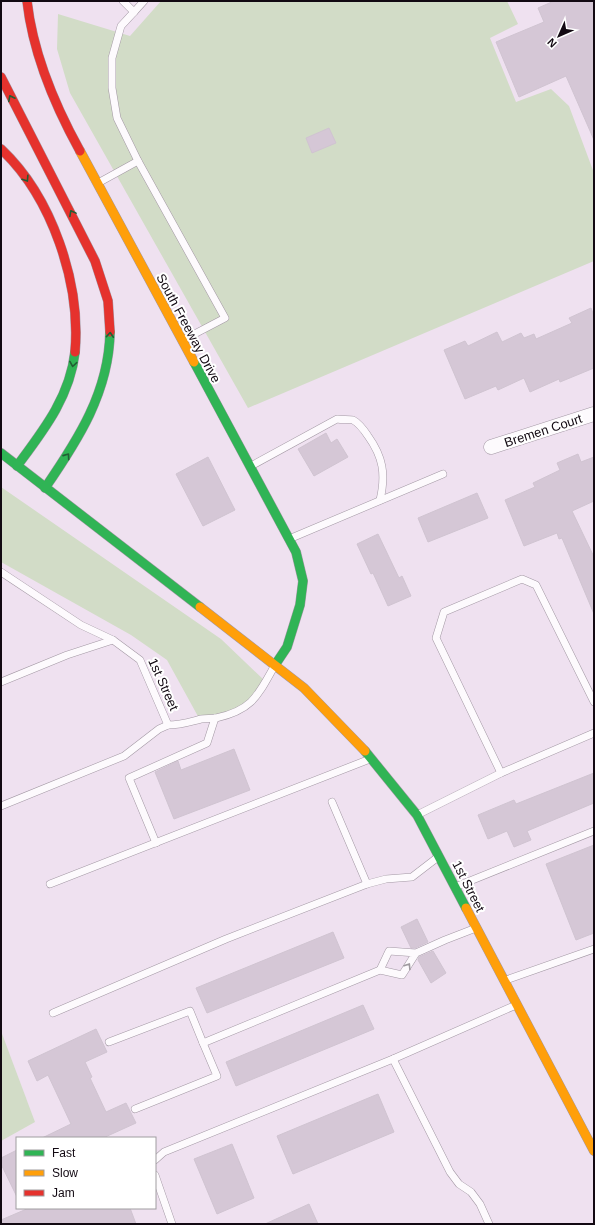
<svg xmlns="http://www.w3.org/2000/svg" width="595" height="1225" viewBox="0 0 595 1225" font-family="Arial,sans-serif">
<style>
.green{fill:#d2dcc7}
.building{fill:#d5c7d6;stroke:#d0c4d1}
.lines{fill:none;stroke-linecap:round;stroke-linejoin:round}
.lane-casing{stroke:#a398a4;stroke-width:8}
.street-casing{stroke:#a398a4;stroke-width:15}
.fast-casing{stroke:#a398a4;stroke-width:10}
.slow-casing{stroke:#a398a4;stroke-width:10}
.jam-casing{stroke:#a398a4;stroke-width:10}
.lane{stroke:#fdfafd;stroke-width:7}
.street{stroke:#fdfafd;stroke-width:14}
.fast{stroke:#30b455;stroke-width:9}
.slow{stroke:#ff9f0a;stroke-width:9}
.jam{stroke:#e5322d;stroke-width:9}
.oneway{stroke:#215e34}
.oneway2{stroke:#9f9a9f}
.labels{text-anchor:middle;stroke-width:4;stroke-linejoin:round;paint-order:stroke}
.street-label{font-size:13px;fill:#120912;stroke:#fff}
</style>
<rect width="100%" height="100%" fill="#efe1f0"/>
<g class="green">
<polygon points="161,1 507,1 518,24 490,38 516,102 551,89 569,106 594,173 594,261 248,408 70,93 57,49 58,14 130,36"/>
<polygon points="1,487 221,639 265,681 244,709 200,720 167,660 131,635 1,562"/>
<polygon points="1,1031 35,1122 1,1141"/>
</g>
<g class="building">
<polygon points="554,1 594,1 594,140 566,76 519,97 496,42 544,22 538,8"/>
<polygon points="329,128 336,143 312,153 306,138"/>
<polygon points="591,308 594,316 594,368 560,382 559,379 530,392 524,378 498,390 496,386 465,399 444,350 465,341 468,346 497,332 502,342 521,333 524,338 534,334 536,339 572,323 569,318"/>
<polygon points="326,433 331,443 337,439 348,457 314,476 298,449"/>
<polygon points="578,454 581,462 594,457 594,501 572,511 594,557 594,614 562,538 559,539 557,533 524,546 505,500 535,487 533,483 560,470 557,463"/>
<polygon points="208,457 235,510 203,526 176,474"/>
<polygon points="477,493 488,518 428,542 418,518"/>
<polygon points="378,534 399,578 402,576 411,596 388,606 373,573 371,574 357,544"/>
<polygon points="234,749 250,790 174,819 155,772 178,761 181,770"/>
<polygon points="594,773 594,803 527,831 531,840 514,847 507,831 488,839 478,815 514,800 516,804"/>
<polygon points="594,845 594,933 576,940 546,864"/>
<polygon points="417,919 428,942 415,948 411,948 401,927"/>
<polygon points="333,932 344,958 207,1013 196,988"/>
<polygon points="433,951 446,973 431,983 418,960 419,957"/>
<polygon points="363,1005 374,1029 236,1086 226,1062"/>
<polygon points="96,1029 107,1052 85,1062 92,1077 90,1078 106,1112 126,1103 136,1123 103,1138 42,1138 71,1124 48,1075 37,1081 28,1061"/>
<polygon points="378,1094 394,1132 293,1174 277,1136"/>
<polygon points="232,1144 254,1198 217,1214 194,1159"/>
<polygon points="17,1150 17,1197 1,1164 1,1158"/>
<polygon points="309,1204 318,1224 265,1224"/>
<polygon points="29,1208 130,1208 136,1224 1,1224 1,1220"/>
</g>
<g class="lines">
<g class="lane-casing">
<g id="lane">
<polyline points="123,1 134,12 144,1"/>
<polyline points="134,12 121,26 112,58 112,88 117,118 138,161 225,318 183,340"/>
<polyline points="98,183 138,161"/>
<path d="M251,466L337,419C342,420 349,419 353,420C359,423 364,430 368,436C383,457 386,474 380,500"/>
<polyline points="289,539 443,474"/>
<path d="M1,572L81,625L113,640L140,660L168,725C180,725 189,722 201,719C206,718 211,719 216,718C253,710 258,695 275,665"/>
<polyline points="1,682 67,655 113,640"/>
<polyline points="501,773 436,638 444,612 522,579 536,585 594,702"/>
<polyline points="332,802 367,884"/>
<polyline points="1,806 124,756 159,729 168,725"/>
<polyline points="417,815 501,773 594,733"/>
<polyline points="156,843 129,778 207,743 215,718"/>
<polyline points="50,884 370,759"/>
<polyline points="455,887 594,831"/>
<polyline points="416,953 402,975 380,970 389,951 416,953 445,940 476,928"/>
<polyline points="506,980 594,949"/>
<polyline points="53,1013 226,939 367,884 386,879 412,877 438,857"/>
<polyline points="109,1042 190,1011 203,1043 380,970"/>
<polyline points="393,1059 450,1172 459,1184 471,1192 480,1204 489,1224"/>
<polyline points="135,1109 217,1076 203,1043"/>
<polyline points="155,1160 164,1152 393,1059 516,1005"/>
<polyline points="155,1175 172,1224"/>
</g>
</g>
<g class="street-casing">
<polyline id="street" points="491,447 594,414"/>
</g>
<g class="fast-casing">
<g id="fast">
<polyline points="194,362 296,552 303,581 300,605 287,647 275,665"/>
<polyline points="1,453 200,607"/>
<path d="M17,466C43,431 70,397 75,352"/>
<path d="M45,488C78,440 109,392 110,332"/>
<polyline points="365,751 417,815 466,908"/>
</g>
</g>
<g class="slow-casing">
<g id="slow">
<polyline points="80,151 194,362"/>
<polyline points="200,607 304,688 365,751"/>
<polyline points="466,908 594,1151"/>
</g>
</g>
<g class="jam-casing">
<g id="jam">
<path d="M27,1C33,54 54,104 80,151"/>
<polyline points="1,77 95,261 108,301 110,332"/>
<path d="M1,149C52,197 81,283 75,352"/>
</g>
</g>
<use href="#lane" class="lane"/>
<use href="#street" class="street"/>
<use href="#fast" class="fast"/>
<use href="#slow" class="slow"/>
<use href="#jam" class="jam"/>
</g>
<defs><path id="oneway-chevron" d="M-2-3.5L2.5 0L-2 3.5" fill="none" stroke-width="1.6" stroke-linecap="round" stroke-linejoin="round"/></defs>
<g class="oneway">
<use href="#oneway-chevron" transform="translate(11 98) rotate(-117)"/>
<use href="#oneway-chevron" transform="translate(26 179) rotate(57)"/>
<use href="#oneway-chevron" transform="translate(72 213) rotate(-118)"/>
<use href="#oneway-chevron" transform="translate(110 335) rotate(-86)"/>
<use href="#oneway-chevron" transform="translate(73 364) rotate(99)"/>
<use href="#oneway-chevron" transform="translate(67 456) rotate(-55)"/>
</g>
<use class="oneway2" href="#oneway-chevron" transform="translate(408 966) rotate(-58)"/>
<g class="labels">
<g class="street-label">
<text transform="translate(189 328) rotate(62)" y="5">South Freeway Drive</text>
<text transform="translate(543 430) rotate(-18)" y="5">Bremen Court</text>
<text transform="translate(164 684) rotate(66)" y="5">1st Street</text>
<text transform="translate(469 886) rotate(63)" y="5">1st Street</text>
</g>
</g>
<rect width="595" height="1225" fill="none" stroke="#120912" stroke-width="4"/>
<rect x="16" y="1137" width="140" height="72" fill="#ffffff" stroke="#a09da0"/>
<rect x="24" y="1150" width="20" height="6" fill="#30b455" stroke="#a09da0"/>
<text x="52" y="1157" font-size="12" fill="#120912">Fast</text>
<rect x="24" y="1170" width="20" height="6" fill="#ff9f0a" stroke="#a09da0"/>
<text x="52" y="1177" font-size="12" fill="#120912">Slow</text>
<rect x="24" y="1190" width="20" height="6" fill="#e5322d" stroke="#a09da0"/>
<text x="52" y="1197" font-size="12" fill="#120912">Jam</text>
<g transform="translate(559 36) rotate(225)" stroke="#ffffff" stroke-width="3" paint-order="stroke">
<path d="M0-3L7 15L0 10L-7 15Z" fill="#120912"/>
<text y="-6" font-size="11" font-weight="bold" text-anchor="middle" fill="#120912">N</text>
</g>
</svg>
